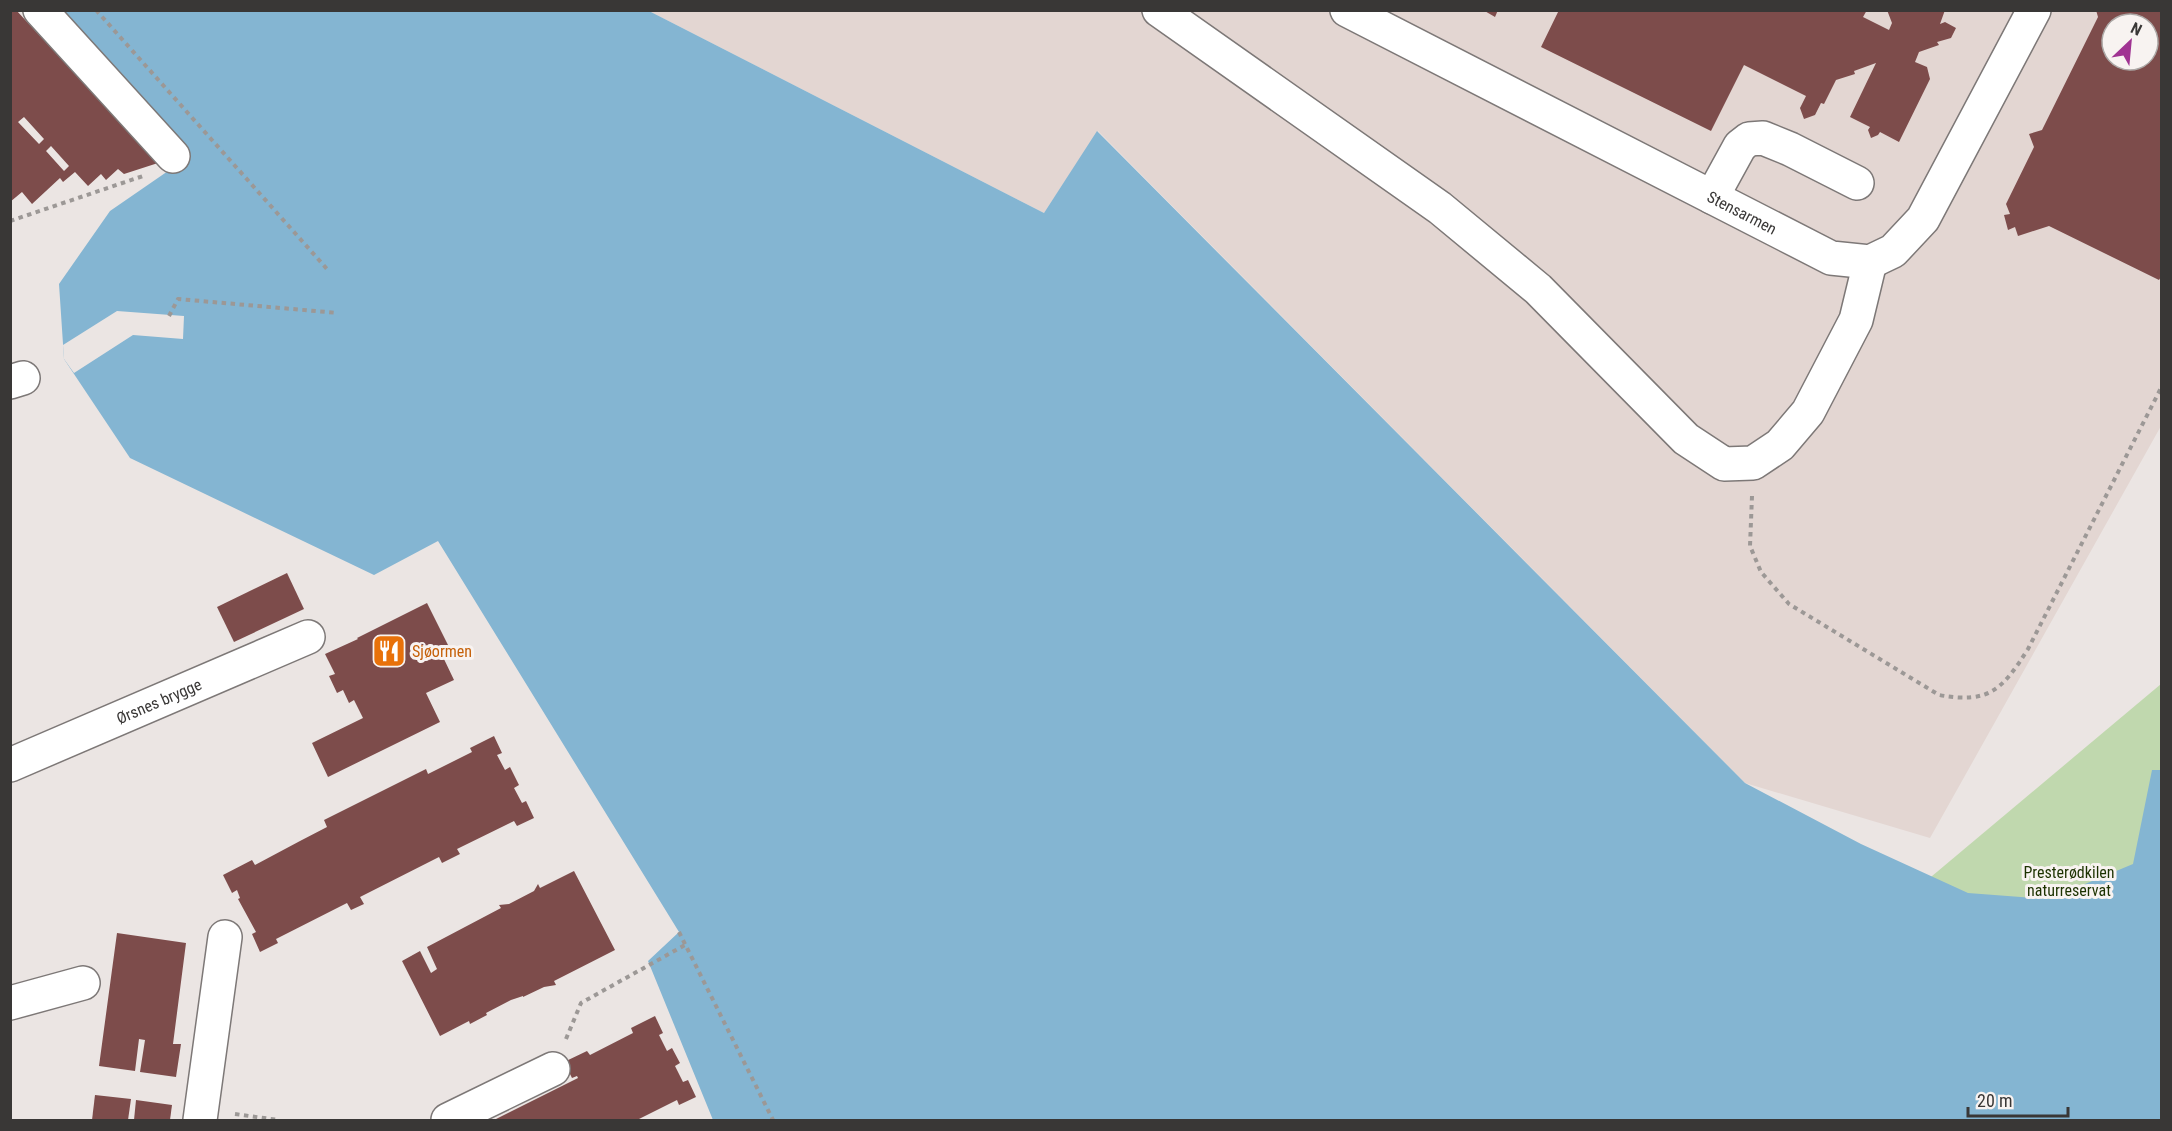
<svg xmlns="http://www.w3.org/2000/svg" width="2172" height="1131" viewBox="0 0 2172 1131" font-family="'Roboto Condensed',sans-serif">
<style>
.built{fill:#e3d6d2;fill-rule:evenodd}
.green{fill:#c0d8ae}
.water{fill:#84b5d2}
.pier{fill:#ebe5e3}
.building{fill:#7d4c4b;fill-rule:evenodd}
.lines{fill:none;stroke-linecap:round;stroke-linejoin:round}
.minor-casing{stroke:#7d7877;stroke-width:36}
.path{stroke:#9c9896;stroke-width:4;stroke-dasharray:4.5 4.5;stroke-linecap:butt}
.minor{stroke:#fff;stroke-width:33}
.labels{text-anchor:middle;stroke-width:6;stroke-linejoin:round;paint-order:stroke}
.street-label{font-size:16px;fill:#393736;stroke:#f8f3f1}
.food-label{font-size:16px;fill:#c56008;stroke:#f8f3f1;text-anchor:start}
.park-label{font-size:16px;fill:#1c3200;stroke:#f8f3f1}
</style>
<rect width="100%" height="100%" fill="#ebe5e3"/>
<path class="built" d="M649,11H2161V426L1930,838L1745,783L1098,131L1044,213ZM2112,24H2148V60H2112Z"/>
<polygon class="green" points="2161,684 2161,1051 1913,892"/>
<polygon class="water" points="47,11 649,11 1044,213 1097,131 1745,783 1861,844 1968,893 2049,899 2133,864 2152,770 2161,770 2161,1120 713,1120 648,961 679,932 438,541 374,575 130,458 64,359 59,284 110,211 184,160"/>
<polygon class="pier" points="117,311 184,316 183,339 133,335 74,373 64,359 63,345"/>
<g class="building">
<path d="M12,10H16L158,163L124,174L118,169L106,180L101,174L88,186L75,172L63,182L60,178L32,204L22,192L10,202V12ZM24,117L44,139L39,144L18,122ZM51,146L69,166L64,171L46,151Z"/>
<polygon points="1483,10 1498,10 1495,17"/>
<polygon points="1559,10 1867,10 1863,17 1889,30 1892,23 1887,10 1945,10 1940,24 1945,22 1956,28 1951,38 1937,42 1939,45 1919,52 1915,62 1927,67 1930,79 1899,142 1880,132 1878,135 1871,138 1868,130 1870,127 1850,117 1876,63 1854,71 1855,74 1836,80 1824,104 1821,103 1815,115 1804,119 1800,108 1806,96 1744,65 1711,131 1541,47"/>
<path d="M2096,10H2162V275L2159,280L2049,226L2018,236L2015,227L2008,230L2004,215L2010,214L2006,204L2034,147L2029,134L2042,130L2098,17ZM2112,24H2148V60H2112Z"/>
<polygon points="287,573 304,609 234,642 217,607"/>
<polygon points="427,603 452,653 443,657 454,680 426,693 440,722 328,777 312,743 363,718 354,700 349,703 343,690 337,693 329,676 335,674 325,654 358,639 357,638"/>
<polygon points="494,736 502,753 497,755 505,770 510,767 519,785 514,788 522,803 526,801 534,818 517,826 514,821 457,849 460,854 442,863 439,857 360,897 364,904 351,910 347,903 276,939 278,943 260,952 252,934 256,932 238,899 240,898 237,890 232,893 223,875 252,860 255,865 300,841 327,827 324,820 426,769 428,774 472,752 470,748"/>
<polygon points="574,871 615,950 554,981 556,985 544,987 523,997 523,996 511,1000 486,1013 487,1015 470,1024 469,1021 440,1036 402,961 420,951 431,973 437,969 427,947 501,908 499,905 509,904 534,891 538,884 540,888"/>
<polygon points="117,933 186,943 173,1044 181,1044 176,1077 140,1072 145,1040 139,1039 135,1071 99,1066"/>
<polygon points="655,1016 663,1033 659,1035 667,1051 672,1048 680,1063 675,1066 683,1082 688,1080 696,1097 679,1105 677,1100 637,1120 494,1120 578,1078 577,1076 572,1078 564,1062 587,1051 590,1055 633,1033 631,1028"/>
<polygon points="95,1095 131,1099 128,1120 92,1120"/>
<polygon points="136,1100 172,1105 170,1120 134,1120"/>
</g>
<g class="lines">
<g class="minor-casing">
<g id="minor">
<polyline points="40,10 173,156"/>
<polyline points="1159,10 1440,208 1538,289 1686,439 1724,464 1753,463 1780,445 1808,412 1856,320 1870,262"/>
<path id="s1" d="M1347,10L1831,258L1870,262L1893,251L1923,219L2034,10"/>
<polyline points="1712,197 1740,146 1749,139 1763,138 1790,149 1857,183"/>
<polyline points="10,382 23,378"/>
<path id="s2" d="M10,765L308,637"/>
<polyline points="10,1003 83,983"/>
<polyline points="200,1120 225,937"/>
<polyline points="448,1120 553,1069"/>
</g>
</g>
<g class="path">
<polyline points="96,10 327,269"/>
<polyline points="10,221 146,175"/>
<polyline points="169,316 178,299 338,313"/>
<path d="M1752,496L1750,546L1761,572L1789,604L1939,695C1989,704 2002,690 2028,649L2162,386"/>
<polyline points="679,932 773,1120"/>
<polyline points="566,1039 581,1003 685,945"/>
<polyline points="235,1114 278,1120"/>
</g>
<use href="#minor" class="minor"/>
</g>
<defs>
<g id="restaurant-square" transform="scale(1.725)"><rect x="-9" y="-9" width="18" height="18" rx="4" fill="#e8710a" stroke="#f8f3f1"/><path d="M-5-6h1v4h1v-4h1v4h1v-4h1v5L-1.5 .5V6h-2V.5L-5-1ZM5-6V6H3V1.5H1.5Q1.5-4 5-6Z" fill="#fff"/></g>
</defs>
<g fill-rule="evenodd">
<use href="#restaurant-square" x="389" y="651"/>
</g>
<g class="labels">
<g class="street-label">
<text dy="6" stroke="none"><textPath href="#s1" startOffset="444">Stensarmen</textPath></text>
<text dy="6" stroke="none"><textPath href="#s2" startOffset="162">Ørsnes brygge</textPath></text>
</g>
<g class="food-label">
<text x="412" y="657">Sjøormen</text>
</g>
<g class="park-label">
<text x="2069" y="878">Presterødkilen<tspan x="2069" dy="18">naturreservat</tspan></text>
</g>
</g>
<rect width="2172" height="1131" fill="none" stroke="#393736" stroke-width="24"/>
<g transform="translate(2130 42) rotate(26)"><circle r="28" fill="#f8f3f1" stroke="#aca8a6" stroke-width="1.5"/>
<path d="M0-4.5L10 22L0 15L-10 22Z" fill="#a03392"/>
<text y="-9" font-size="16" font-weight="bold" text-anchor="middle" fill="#393736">N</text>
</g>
<path d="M1968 1107v9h100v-9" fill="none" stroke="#393736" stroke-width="3"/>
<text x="1977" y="1107" font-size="18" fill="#393736" stroke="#f8f3f1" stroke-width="4.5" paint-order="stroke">20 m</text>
</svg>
